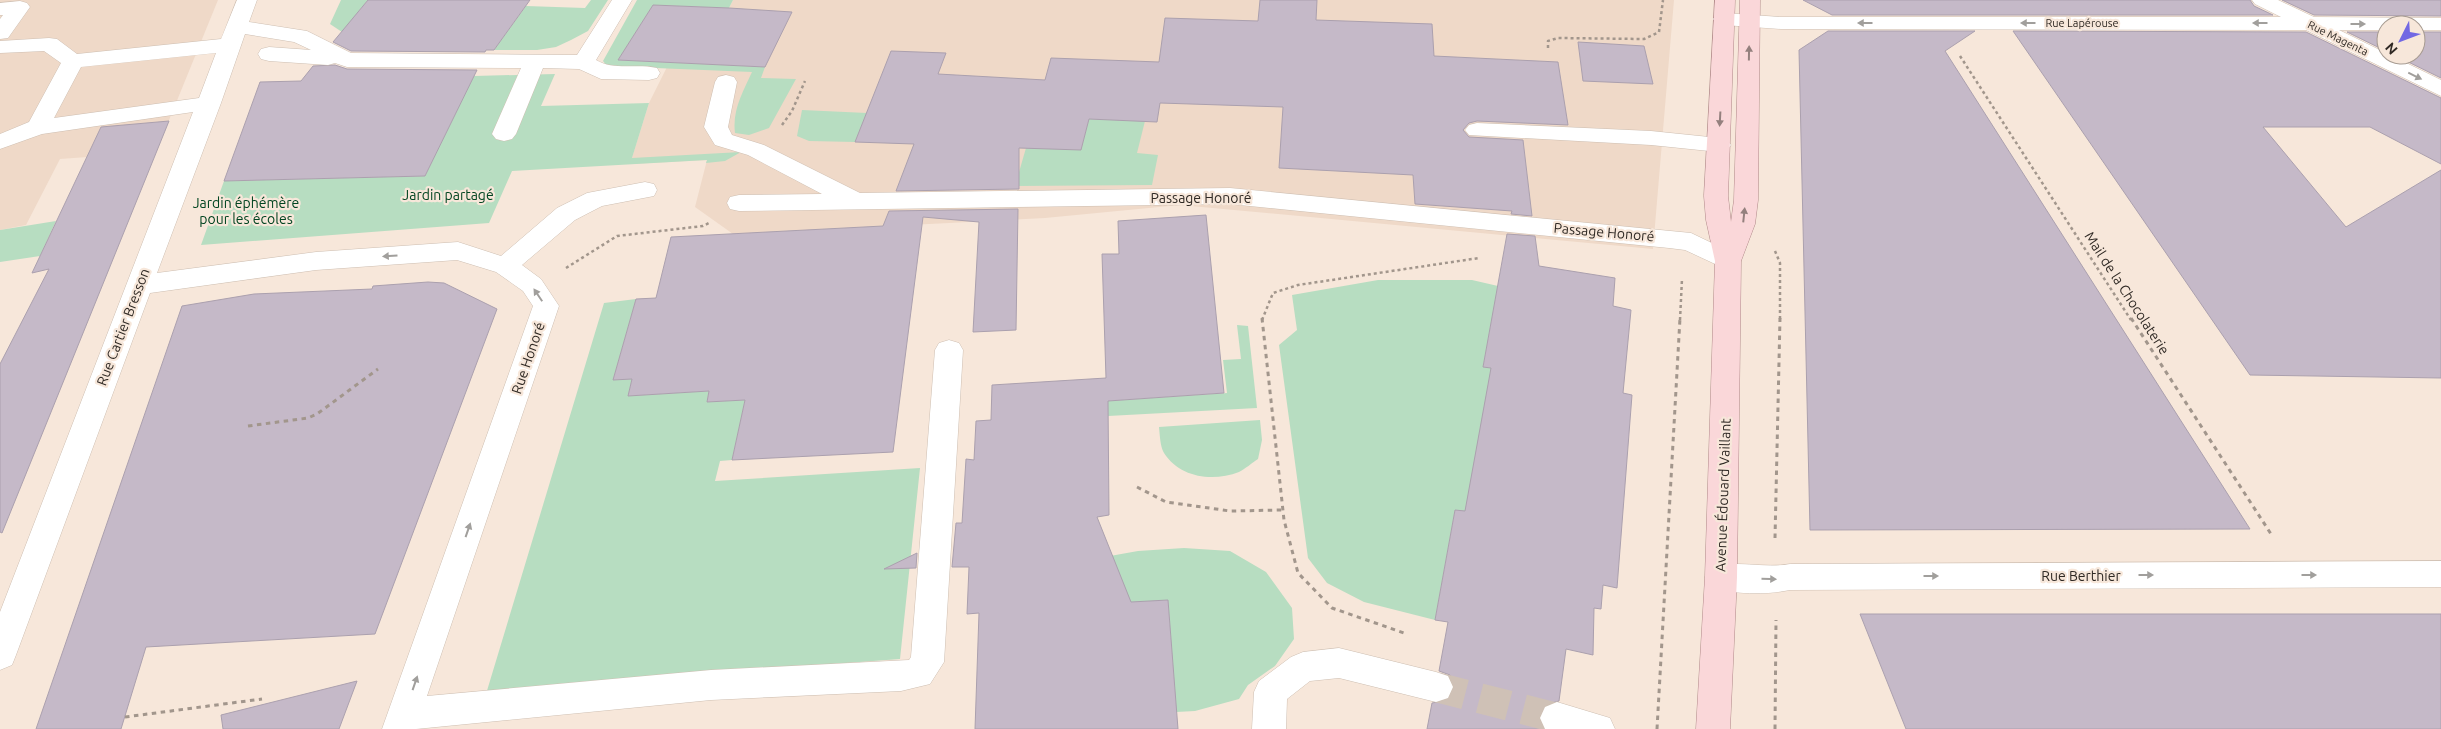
<svg xmlns="http://www.w3.org/2000/svg" width="2441" height="729" viewBox="0 0 2441 729" font-family="Ubuntu,sans-serif">
<style>
.built{fill:#efd9c8}
.green{fill:#b7ddc1}
.building{fill:#c5b9c8;stroke:#aba0ae}
.lines{fill:none;stroke-linecap:round;stroke-linejoin:round}
.minor-tunnel{stroke:#cfc1b6;stroke-width:30;stroke-dasharray:30 15;stroke-linecap:butt}
.minor-casing{stroke:#cebfb2;stroke-width:1}
.major-casing{stroke:#b08989;stroke-width:1}
.path-far1{stroke:#a2968c;stroke-width:2.5;stroke-dasharray:3 3;stroke-linecap:butt}
.path{stroke:#a2968c;stroke-width:3;stroke-dasharray:4.5 4.5;stroke-linecap:butt}
.minor{fill:#fff;fill-rule:evenodd}
.major{fill:#fad7d9;fill-rule:evenodd}
.oneway{fill:#a19f9c}
.oneway2{fill:#94807e}
.labels{text-anchor:middle;stroke-width:4.5;stroke-linejoin:round;paint-order:stroke}
.far-street-label{font-size:11px;fill:#2f2924;stroke:#f7e7da}
.park-label{font-size:14px;fill:#004420;stroke:#f7e7da}
.street-label{font-size:14px;fill:#2f2924;stroke:#f7e7da}
</style>
<rect width="100%" height="100%" fill="#f7e7da"/>
<g class="built">
<polygon points="0,0 218,0 156,152 60,159 26,225 0,230"/>
<polygon points="733,0 1674,0 1653,249 1180,205 1045,218 733,234 695,207 707,160 630,164 649,103 669,63 618,60 653,5 729,8"/>
</g>
<g class="green">
<polygon points="341,0 368,0 358,12 363,46 330,24"/>
<polygon points="591,0 608,0 588,31 571,40 556,47 537,50 494,50 526,6 585,8"/>
<path d="M637,0H733L729,8L653,5L618,60L765,67L761,78L796,79L769,128L749,135L735,133C732,110 743,92 752,72L607,66L603,61Z"/>
<polygon points="555,74 541,106 649,103 632,158 741,152 725,161 706,163 707,160 512,171 489,223 201,245 224,181 425,176 474,76"/>
<polygon points="802,110 867,113 855,142 809,141 797,136"/>
<polygon points="1089,119 1145,121 1137,153 1158,155 1152,185 1015,186 1026,148 1081,150"/>
<polygon points="56,221 40,256 0,262 0,230"/>
<polygon points="1378,280 1472,280 1498,286 1483,367 1493,368 1468,512 1455,510 1435,620 1364,602 1327,583 1308,558 1279,345 1297,330 1292,295"/>
<polygon points="636,299 613,380 632,379 628,396 709,391 707,402 745,400 732,460 720,461 715,481 920,468 900,659 712,673 486,694 604,303"/>
<polygon points="1237,325 1248,326 1257,408 1108,416 1107,401 1227,393 1223,360 1241,359"/>
<path d="M1260,420L1262,440L1258,459C1252,463 1245,469 1239,472C1213,482 1180,478 1164,453C1160,446 1160,436 1159,427Z"/>
<polygon points="1184,548 1230,551 1266,572 1292,608 1294,639 1275,666 1248,685 1239,699 1195,711 1176,712 1168,600 1112,604 1110,556 1138,551"/>
</g>
<g class="building">
<polygon points="368,0 530,0 494,50 486,50 485,52 351,51 333,42"/>
<polygon points="1260,0 1317,0 1316,20 1432,24 1434,56 1558,62 1568,125 1477,121 1469,123 1463,130 1469,137 1523,140 1532,216 1511,214 1512,211 1415,204 1413,175 1279,168 1283,107 1160,103 1157,122 1089,119 1081,150 1019,148 1019,189 896,191 914,144 855,142 891,51 946,53 938,74 1045,80 1051,58 1159,62 1165,18 1258,21"/>
<polygon points="1803,0 2250,0 2254,6 2273,15 1832,15"/>
<polygon points="2282,0 2441,0 2441,16 2314,15"/>
<polygon points="653,5 729,8 792,12 765,67 618,60"/>
<polygon points="1828,31 1975,31 1945,51 2250,529 1810,530 1799,50"/>
<polygon points="2013,31 2306,32 2441,98 2441,164 2370,127 2263,127 2346,227 2441,170 2441,378 2250,375"/>
<polygon points="2347,32 2386,32 2386,51"/>
<polygon points="2416,32 2441,32 2441,78 2394,55 2416,55"/>
<polygon points="1578,42 1644,46 1653,84 1583,81"/>
<polygon points="335,65 347,69 477,70 425,176 224,181 260,82 301,81 313,66"/>
<polygon points="169,121 2,533 0,532 0,364 49,269 32,273 101,127"/>
<polygon points="1018,209 1016,330 973,332 979,222 923,217 893,452 732,460 745,400 707,402 709,391 628,396 632,379 613,380 636,299 656,298 671,237 883,226 889,211"/>
<polygon points="1206,215 1224,393 1108,401 1109,515 1097,517 1131,602 1168,600 1178,729 975,729 979,613 967,614 969,567 952,567 956,523 962,523 966,459 974,460 976,421 991,420 992,385 1106,378 1102,254 1119,254 1118,221"/>
<polygon points="1507,234 1535,236 1539,266 1615,278 1613,306 1631,310 1623,393 1632,395 1617,588 1603,585 1601,609 1594,608 1593,655 1566,649 1559,701 1544,705 1538,717 1543,729 1427,729 1432,703 1449,700 1455,688 1450,675 1439,671 1448,622 1435,620 1455,510 1465,511 1491,368 1483,367"/>
<polygon points="428,282 444,283 497,309 375,634 146,647 121,729 36,729 182,306 254,294 372,289 373,286"/>
<polygon points="917,553 916,568 884,569"/>
<polygon points="1860,614 2441,614 2441,729 1906,729"/>
<polygon points="357,681 339,729 223,729 221,715"/>
</g>
<g class="lines">
<polyline class="minor-tunnel" points="1436,687 1557,718"/>
<g class="minor-casing">
<g id="minor">
<path d="M237,0H257L249,22L307,31L351,53L577,55L612,0H632L596,60C614,71 637,63 657,68L660,73L657,78L649,80L601,79L579,69L543,68L516,134L512,139L504,141L496,139L492,134L521,68L347,67L335,63L328,65L269,61L261,59L258,54L261,49L269,47L311,50L294,42L245,34L221,103L157,273L316,252L458,242L501,256L557,208L587,193L645,182L654,184L657,190L654,196L602,206L575,220L522,265L541,279L559,306L427,696L711,670L909,660L911,657L935,350L939,343L949,340L959,343L963,350L944,662L930,684L901,691L711,700L416,729H382L533,306L523,291L496,272L457,260L316,270L150,293L16,655L12,665L0,670V612L193,112L42,134L0,149V134L29,122L61,63L44,51L0,53V41L49,38L57,39L77,54L221,39ZM216,53L199,98L54,118L81,67Z"/>
<polygon points="2252,0 2278,0 2314,17 2441,18 2441,30 2416,30 2416,25 2386,25 2386,30 2339,30 2441,80 2441,96 2306,30 1781,29 1724,25 1717,23 1713,19 1717,15 1724,13 1781,17 2281,17 2255,4"/>
<polygon points="20,1 27,3 30,7 8,38 0,39 0,19 3,15 0,15 0,3"/>
<polygon points="726,75 734,77 737,82 728,127 732,135 764,145 860,193 1230,188 1691,233 1737,255 1741,261 1737,267 1728,270 1685,250 1669,248 1230,204 739,211 730,209 727,203 730,197 739,195 822,194 748,155 715,145 704,127 715,82 718,77"/>
<polygon points="1477,123 1651,131 1719,138 1727,140 1731,145 1727,150 1719,152 1651,145 1469,135 1465,130 1469,125"/>
<path d="M2441,561V587L1790,590C1766,595 1733,595 1710,586L1705,577L1710,568C1735,559 1764,569 1790,564Z"/>
<polygon points="1339,648 1436,672 1448,676 1453,687 1448,698 1436,702 1339,678 1310,681 1287,699 1286,729 1252,729 1254,692 1259,681 1291,657 1303,652"/>
<polygon points="1557,702 1610,718 1615,729 1545,729 1540,718 1545,707"/>
</g>
</g>
<g class="major-casing">
<polygon id="major" points="1715,0 1735,0 1728,196 1731,222 1734,200 1740,0 1760,0 1758,200 1755,224 1741,261 1737,577 1730,729 1696,729 1705,577 1715,261 1706,220 1704,196"/>
</g>
<g class="path-far1">
<polyline points="1548,48 1548,41 1558,38 1644,39 1659,32 1663,0"/>
<polyline points="1960,56 2131,320"/>
<polyline points="782,125 792,111 805,81"/>
<polyline points="1775,251 1780,263 1780,320"/>
<polyline points="566,268 617,236 703,226 709,223"/>
<polyline points="1262,320 1273,293 1298,285 1479,258"/>
<polyline points="1680,320 1682,279"/>
</g>
<g class="path">
<polyline points="1262,318 1284,520 1298,573 1332,608 1407,634"/>
<polyline points="2131,318 2271,534"/>
<polyline points="248,426 308,418 317,414 378,369"/>
<polyline points="1137,487 1166,502 1230,511 1283,510"/>
<polyline points="1775,538 1780,318"/>
<polyline points="125,717 262,699"/>
<polyline points="1657,729 1680,318"/>
<polyline points="1775,729 1776,620"/>
</g>
<use href="#minor" class="minor"/>
<use href="#major" class="major"/>
</g>
<defs><path id="oneway-solid" d="M-6-.8H1V-3.2L6.5 0L1 3.2V.8H-6Z" transform="scale(1.25)"/></defs>
<g class="oneway">
<use href="#oneway-solid" transform="translate(1865 23) rotate(-180)"/>
<use href="#oneway-solid" transform="translate(2028 23) rotate(-180)"/>
<use href="#oneway-solid" transform="translate(2260 23) rotate(-180)"/>
<use href="#oneway-solid" transform="translate(2358 24)"/>
<use href="#oneway-solid" transform="translate(2415 76) rotate(26)"/>
<use href="#oneway-solid" transform="translate(390 256) rotate(176)"/>
<use href="#oneway-solid" transform="translate(538 295) rotate(-124)"/>
<use href="#oneway-solid" transform="translate(468 530) rotate(-71)"/>
<use href="#oneway-solid" transform="translate(2146 575)"/>
<use href="#oneway-solid" transform="translate(2309 575)"/>
<use href="#oneway-solid" transform="translate(1931 576)"/>
<use href="#oneway-solid" transform="translate(1769 579) rotate(1)"/>
<use href="#oneway-solid" transform="translate(415 683) rotate(-71)"/>
</g>
<g class="oneway2">
<use href="#oneway-solid" transform="translate(1749 53) rotate(-89)"/>
<use href="#oneway-solid" transform="translate(1720 119) rotate(93)"/>
<use href="#oneway-solid" transform="translate(1744 215) rotate(-84)"/>
</g>
<g class="labels">
<g class="far-street-label">
<text x="2082" y="27">Rue Lapérouse</text>
<text transform="translate(2338 38) rotate(26)" y="4">Rue Magenta</text>
</g>
<g class="park-label">
<text x="448" y="200">Jardin partagé</text>
<text x="246" y="208">Jardin éphémère<tspan x="246" dy="16">pour les écoles</tspan></text>
</g>
<g class="street-label">
<text x="1201" y="203">Passage Honoré</text>
<text transform="translate(1604 232) rotate(5)" y="5">Passage Honoré</text>
<text transform="translate(2127 293) rotate(57)" y="5">Mail de la Chocolaterie</text>
<text transform="translate(123 327) rotate(-69)" y="5">Rue Cartier Bresson</text>
<text transform="translate(528 358) rotate(-71)" y="5">Rue Honoré</text>
<text transform="translate(1723 495) rotate(-88)" y="5">Avenue Édouard Vaillant</text>
<text x="2081" y="581">Rue Berthier</text>
</g>
</g>
<g transform="translate(2401 40) rotate(228)"><circle r="24" fill="#f7e7da" stroke="#a79b91"/>
<path d="M0-4L9 19L0 12L-9 19Z" fill="#7268e3"/>
<text y="-8" font-size="14" font-weight="bold" text-anchor="middle" fill="#2f2924">N</text>
</g>
</svg>
